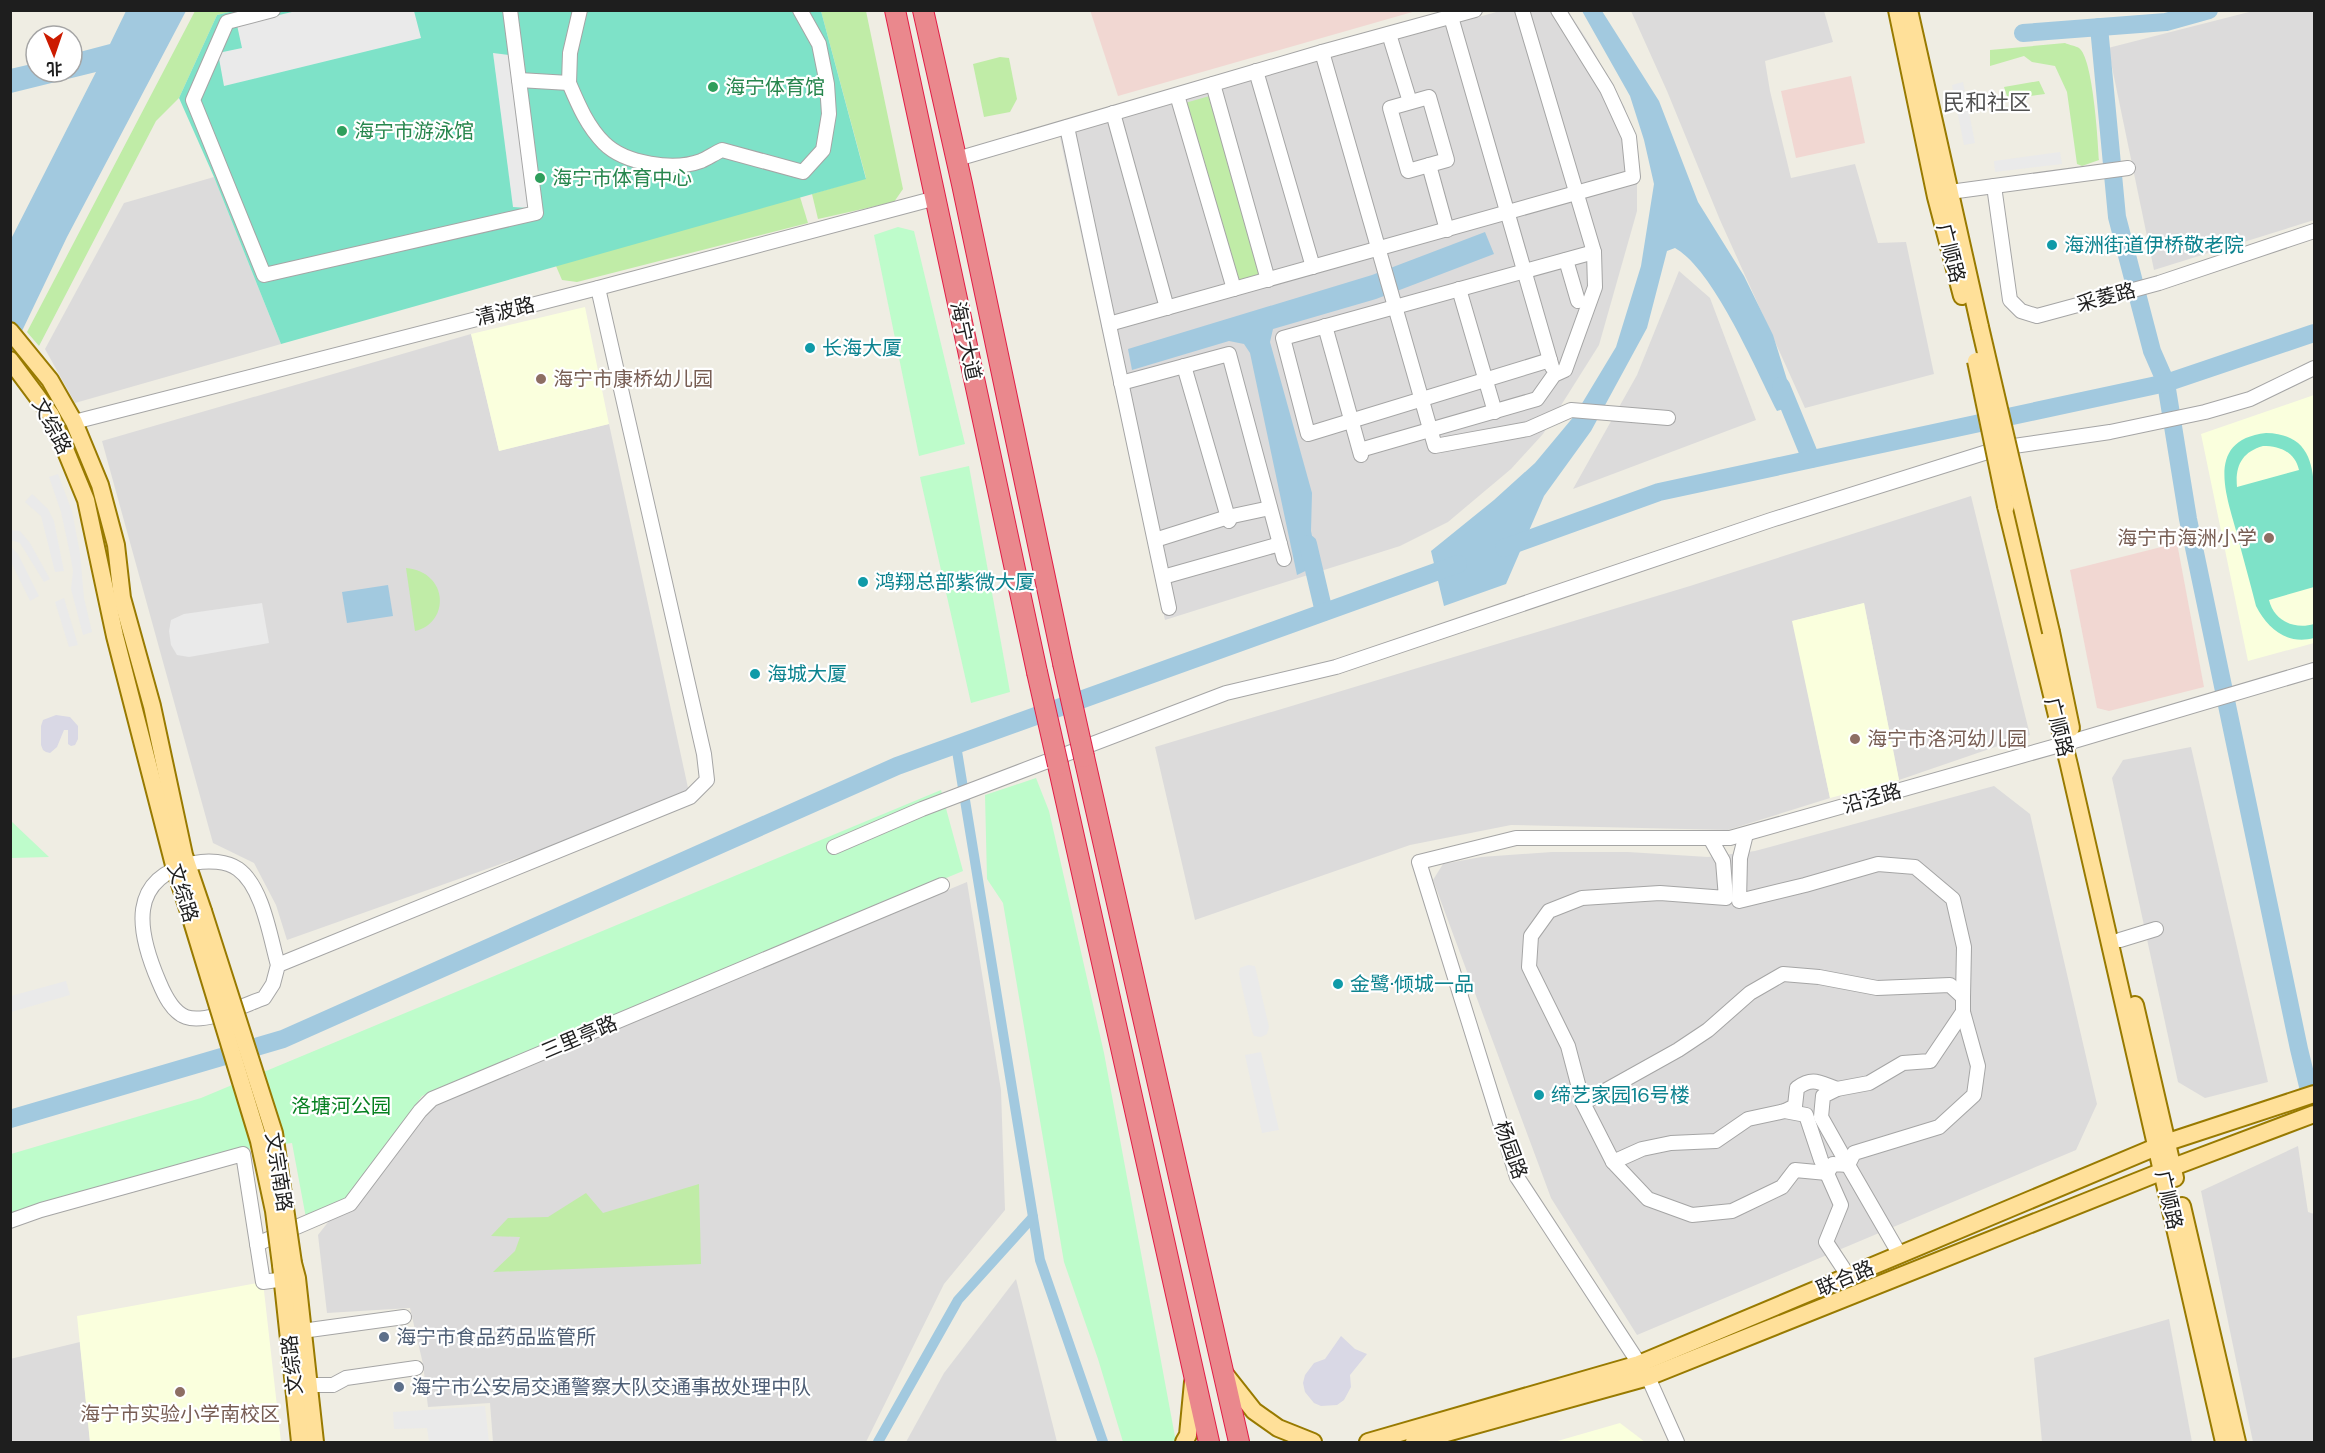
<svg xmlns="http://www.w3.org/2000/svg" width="2325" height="1453" viewBox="0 0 2325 1453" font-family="'DM Sans','Noto Sans SC',sans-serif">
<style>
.residential{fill:#dcdbdb}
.commercial{fill:#f1d7d2}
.education{fill:#faffdd}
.grass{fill:#c0eca7}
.park{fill:#befccb}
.pitch{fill:#7ee2c8;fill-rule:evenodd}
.parking{fill:#eaeaea}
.plaza{fill:#d9d8e5}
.water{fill:#a2c9df}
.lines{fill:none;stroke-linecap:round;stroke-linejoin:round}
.canal{stroke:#a2c9df;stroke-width:10}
.river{stroke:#a2c9df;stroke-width:18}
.minor-casing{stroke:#a5a5a5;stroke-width:16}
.major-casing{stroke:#987a00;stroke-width:20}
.highway-casing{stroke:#e11d46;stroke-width:22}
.minor{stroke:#fff;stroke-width:14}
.major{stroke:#ffe099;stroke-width:16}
.highway{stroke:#ea888d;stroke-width:20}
.major-bridge-casing{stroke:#987a00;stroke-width:20;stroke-linecap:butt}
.highway-bridge-casing{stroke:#e11d46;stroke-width:22;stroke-linecap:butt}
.major-bridge{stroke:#ffe099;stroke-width:16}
.highway-bridge{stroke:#ea888d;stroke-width:20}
.leisure-dot{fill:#2e9e5b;stroke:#fff;stroke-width:2}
.culture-dot{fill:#0f9aa8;stroke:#fff;stroke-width:2}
.education-dot{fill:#8d6e63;stroke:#fff;stroke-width:2}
.service-dot{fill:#5c6f8a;stroke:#fff;stroke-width:2}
.labels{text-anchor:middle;stroke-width:4.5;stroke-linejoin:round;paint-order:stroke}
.leisure-label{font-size:20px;fill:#27864d;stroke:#fff;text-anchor:start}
.culture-label{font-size:20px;fill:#0d838f;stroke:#fff;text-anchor:start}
.street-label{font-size:20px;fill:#1e1e1e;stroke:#fff}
.education-label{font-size:20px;fill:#785e54;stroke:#fff;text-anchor:start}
.park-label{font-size:20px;fill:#078121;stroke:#fff}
.service-label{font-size:20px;fill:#4e5e75;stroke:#fff;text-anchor:start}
.quarter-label{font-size:22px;fill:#515151;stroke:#fff}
</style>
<rect width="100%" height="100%" fill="#efede3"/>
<g class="residential">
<polygon points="1500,11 1568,11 1589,43 1625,108 1637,169 1637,211 1599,345 1543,434 1511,469 1448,522 1400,546 1165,620 1059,133"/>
<polygon points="1631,11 1824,11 1833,42 1765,61 1770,91 1791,178 1855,164 1878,243 1906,242 1934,374 1805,408 1720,220 1667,91"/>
<polygon points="2253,11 2314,11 2314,220 2154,270 2108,48"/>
<polygon points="214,177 281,344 75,403 45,349 124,203"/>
<polygon points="1679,271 1710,298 1756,420 1573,489 1637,375"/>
<polygon points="471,334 499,451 609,424 690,797 287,940 276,905 254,863 213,843 102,441"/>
<polygon points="1971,496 2030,735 1899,780 1864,603 1793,621 1830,798 1728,830 1511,825 1410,845 1195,920 1155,747 1690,586"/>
<polygon points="2191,747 2268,1082 2205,1098 2178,1082 2112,778 2123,760"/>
<polygon points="1994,786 2030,814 2097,1104 2076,1150 1637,1335 1551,1198 1433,880 1443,864 1481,857 1552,852 1628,852 1708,857 1755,851"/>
<polygon points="967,882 1001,1090 1005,1210 944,1284 866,1442 493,1442 490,1403 428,1407 423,1364 410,1308 327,1313 318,1235 413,1113"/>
<polygon points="2298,1146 2308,1212 2314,1214 2314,1442 2253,1442 2201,1191"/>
<polygon points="1016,1279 1057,1442 906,1442 944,1373"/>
<polygon points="2169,1319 2192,1442 2042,1442 2034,1358"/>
<polygon points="80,1342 90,1442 11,1442 10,1359"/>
</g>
<g class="commercial">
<polygon points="1090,10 1416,10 1416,11 1118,96"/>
<polygon points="1851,76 1865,143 1796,158 1781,91"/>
<polygon points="2177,543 2204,687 2109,711 2097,708 2070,570"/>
</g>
<g class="education">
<polygon points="585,307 609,424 499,451 471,334"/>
<polygon points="2314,395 2314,643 2248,661 2201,434"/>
<polygon points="1864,603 1899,780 1830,798 1792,621"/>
<polygon points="263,1282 281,1442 90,1442 77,1316"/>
<polygon points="1620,1423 1645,1442 1554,1442"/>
</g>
<g class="grass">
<polygon points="195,11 234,11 217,15 179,98 156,121 39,346 27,332"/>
<polygon points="821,11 866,11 903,189 894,202 818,219 812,194 866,178"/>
<path d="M2065,43C2069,45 2076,46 2079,48C2093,58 2098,141 2099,160L2082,166L2077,164L2067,92L2055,66L2032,62L2024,56L1990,66V50Z"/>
<polygon points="1000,57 1009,58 1017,99 1010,112 984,117 973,64"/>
<polygon points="2039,81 2045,94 2008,99 2004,87"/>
<polygon points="1213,95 1264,277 1237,283 1185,103"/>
<polygon points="733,174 800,197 808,223 577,282 562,280 556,266"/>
<path d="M406,568C449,572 450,623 415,631Z"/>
<polygon points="699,1184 701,1264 493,1272 515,1251 520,1237 491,1236 508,1218 548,1217 586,1193 603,1213"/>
</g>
<g class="park">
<polygon points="898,227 914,231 965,444 919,456 874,235"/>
<polygon points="969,466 1010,692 971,703 920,477"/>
<polygon points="1036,778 1049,811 1104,1053 1176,1442 1123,1442 1098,1359 1064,1262 1003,903 987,879 985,795"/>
<polygon points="941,790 963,871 422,1096 347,1198 306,1218 292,1143 239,1150 11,1219 11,1154 201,1098"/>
<polygon points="11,820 11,821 49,857 11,858"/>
</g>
<g class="pitch">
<polygon points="234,11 821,11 866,179 281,344 214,177 179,98 217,15"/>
<path d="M2266,433C2320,434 2314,482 2314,521C2314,543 2315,565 2314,587L2269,600C2274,621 2295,630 2314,624V638C2287,645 2268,629 2256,606C2250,582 2243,558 2237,534C2226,494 2205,440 2266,433ZM2263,446C2280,446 2295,452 2299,470L2237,487C2235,466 2242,452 2263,446Z"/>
</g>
<g class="parking">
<polygon points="296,11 414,11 421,38 224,86 218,53 242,48 237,25"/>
<polygon points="493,53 509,55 528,208 513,207"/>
<polygon points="1963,82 1975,143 1964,145 1952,85"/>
<polygon points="2060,152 2062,164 1995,172 1994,161"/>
<polygon points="58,474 72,511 80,553 84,598 92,632 83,635 71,589 73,571 70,554 61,512 49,477"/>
<polygon points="32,494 48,509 54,521 64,571 55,572 41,516 25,502"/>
<polygon points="11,530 20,531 30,543 50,579 44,582 20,543 11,540"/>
<polygon points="11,547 18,554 39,596 30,601 11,562"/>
<polygon points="64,598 78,645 69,647 55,602"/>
<polygon points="262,603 269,643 189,657 177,655 171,645 169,631 171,620 184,614"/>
<polygon points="1248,965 1255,966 1269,1027 1267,1034 1261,1037 1254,1036 1252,1031 1239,974 1240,968"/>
<polygon points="66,981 70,995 11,1012 11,996"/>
<polygon points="1261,1052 1279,1130 1262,1133 1245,1055"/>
<polygon points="485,1406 489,1442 429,1442 427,1428 394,1429 393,1412"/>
</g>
<g class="plaza">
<polygon points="56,715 70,717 78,726 78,739 75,745 71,746 68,744 68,730 64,730 57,747 50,753 46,752 43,750 41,745 41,726 43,720"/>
<polygon points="1341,1336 1355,1349 1367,1354 1350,1375 1351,1387 1344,1400 1337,1405 1321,1406 1314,1403 1305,1392 1303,1383 1305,1375 1314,1363 1325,1359"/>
</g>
<g class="water">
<polygon points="126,11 186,11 67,237 11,354 11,239 96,72 11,93 10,69 36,63 36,72 72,72 72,54 110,44"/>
<path d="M1582,11H1602L1659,101L1698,202L1744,276L1773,335L1795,405L1777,411C1756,370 1714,270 1675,248L1667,251L1647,328L1591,431L1544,496L1506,584L1444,606L1431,551L1494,500L1535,463L1575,415L1616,347L1641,266L1654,184L1644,140L1630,96Z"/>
<polygon points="1485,232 1494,254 1376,299 1273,329 1270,342 1312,493 1311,531 1318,565 1297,575 1250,353 1244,344 1229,341 1132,370 1128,349 1372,275"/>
<polygon points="388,585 393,616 347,623 342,592"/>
</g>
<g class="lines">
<g class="canal">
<polyline points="956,745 1040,1260 1103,1442"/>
<polyline points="878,1442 958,1300 1033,1217"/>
</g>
<g class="river">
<polyline points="2099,27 2117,217 2152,351 2166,383 2188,519 2299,1049 2314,1111"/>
<polyline points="2023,33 2166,22 2209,10"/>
<polyline points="1781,386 1811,459"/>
<polyline points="1308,544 1324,612"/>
<polyline points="1504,548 1659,492 2166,383 2314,333"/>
<polyline points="10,1119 283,1039 897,766 1458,564"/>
</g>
<g class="minor-casing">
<g id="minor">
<polyline points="273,10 227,22 193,100 264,275 536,213 510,10"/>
<polyline points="1451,17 1552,367"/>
<polyline points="1389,34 1410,102"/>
<polyline points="1322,52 1435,446 1528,429 1571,410 1668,418"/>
<polyline points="1256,71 1313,267"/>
<path d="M519,80L569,83C578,104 587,126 604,143C625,164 674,171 701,161C708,158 715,153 722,150L803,172L823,150L829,114L827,84L819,44L800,10"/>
<polyline points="569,83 570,53 580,10"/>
<polyline points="1213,84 1268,280"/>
<polyline points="1177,95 1234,289"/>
<polygon points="1429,97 1447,160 1408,171 1390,108"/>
<polyline points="1113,113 1167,308"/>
<polyline points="1067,127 1169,608"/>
<polyline points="957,159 1322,52 1475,10"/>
<polyline points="1429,165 1447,230"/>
<polyline points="1994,186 2010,300 2021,311 2037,316 2159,283 2314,231"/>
<polyline points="1950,192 2128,168"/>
<polyline points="1566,260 1578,301"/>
<polyline points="1459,289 1495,412"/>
<polyline points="1109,324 1633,177 1629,137 1607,89 1558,10"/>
<polyline points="1325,326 1361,455"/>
<polyline points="1550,360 1308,434 1283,338 1594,252"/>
<polyline points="1184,366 1229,521"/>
<polyline points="1121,383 1229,354 1284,559"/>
<polyline points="74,422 598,288 936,198"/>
<polyline points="1360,450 1537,399 1554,375 1565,370 1595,287 1594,252 1522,10"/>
<polyline points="1155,540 1228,517 1270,508"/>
<polyline points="1163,577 1280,544"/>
<polyline points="1746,834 1740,858 1739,901 1805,885 1878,864 1915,867 1953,899 1964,947 1963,997"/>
<polyline points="1710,838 1723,861 1726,898 1660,893 1582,898 1549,911 1531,936 1529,967 1568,1046 1583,1103 1613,1162 1642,1149 1671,1143 1716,1141 1748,1119 1785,1111 1806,1115 1821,1160 1841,1205 1826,1242 1849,1277"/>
<polyline points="834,847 922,809 1226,693 1336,667 1771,520 2000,448 2110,432 2205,412 2250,399 2314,368"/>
<polyline points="2120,940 2156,929"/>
<path d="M278,965C270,937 263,887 238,869C227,861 208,860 194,863C127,878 137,931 159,982C164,994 172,1012 186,1017C206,1024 244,1005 264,998L273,984L278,965L690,797L707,780L704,754L598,288"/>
<polyline points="1583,1103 1678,1050 1708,1030 1750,993 1783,974 1819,977 1877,988 1950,985 1963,997 1963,1012 1978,1066 1974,1095 1939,1127 1854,1153 1848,1165 1900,1255"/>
<path d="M1785,1111L1795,1106L1797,1088C1813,1076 1820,1083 1837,1089"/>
<polyline points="1613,1162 1648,1199 1692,1215 1732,1211 1782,1187 1795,1170 1827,1173 1833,1164 1848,1165"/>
<polyline points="1848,1165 1821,1117 1823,1096 1837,1089 1869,1083 1903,1063 1930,1061 1963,1012"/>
<polyline points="10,1221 41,1210 243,1154 263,1282 292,1278"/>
<polyline points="257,1244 350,1204 420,1111 432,1099 942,885"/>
<polyline points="302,1331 404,1317"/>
<polyline points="309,1385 333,1385 346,1378 416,1368"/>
<polyline points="1677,1442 1648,1377 1517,1177 1419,862 1516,838 1730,838 2074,741 2314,670"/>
</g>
</g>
<g class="major-casing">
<g id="major">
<polyline points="1897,10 1936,197 1962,296"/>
<polyline points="1909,10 1980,327"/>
<polyline points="10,331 50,380 74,422 100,485 116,545 122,598 152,706 184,855 203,911"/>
<polyline points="10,360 51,415 86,500 115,636 175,869 191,918"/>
<polyline points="2006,506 2069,765 2224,1442"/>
<polyline points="2051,632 2071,728"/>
<polyline points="2135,1005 2175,1178"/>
<polyline points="2182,1206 2237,1442"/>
<polyline points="293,1263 297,1278 315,1442"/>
<polyline points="281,1265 300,1442"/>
<polyline points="1224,1373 1254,1411 1278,1428 1313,1442"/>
<polyline points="1184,1442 1188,1435 1193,1382"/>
<polyline points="1368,1442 1639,1364 2168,1142 2314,1094"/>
<polyline points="1414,1442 1648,1377 2173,1167 2314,1114"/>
</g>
</g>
<g class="highway-casing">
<g id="highway">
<polyline points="895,10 1037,672"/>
<polyline points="923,10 962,184 1063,663"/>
<polyline points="1084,757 1239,1442"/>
<polyline points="1058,765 1209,1442"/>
</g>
</g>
<use href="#minor" class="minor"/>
<use href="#major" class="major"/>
<use href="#highway" class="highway"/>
<g class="major-bridge-casing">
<g id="major-bridge">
<polyline points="1980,327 2051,632"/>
<polyline points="1976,361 2006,506"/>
<polyline points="203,911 274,1133 293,1263"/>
<polyline points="191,918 259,1141 274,1211 281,1265"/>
</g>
</g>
<g class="highway-bridge-casing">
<g id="highway-bridge">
<polyline points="1063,663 1084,757"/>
<polyline points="1037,672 1058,765"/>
</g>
</g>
<use href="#major-bridge" class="major-bridge"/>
<use href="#highway-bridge" class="highway-bridge"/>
</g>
<g class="leisure-dot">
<circle cx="713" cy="87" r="6"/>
<circle cx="342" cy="131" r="6"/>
<circle cx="540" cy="178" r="6"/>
</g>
<g class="culture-dot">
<circle cx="2052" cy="245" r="6"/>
<circle cx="810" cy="348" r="6"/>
<circle cx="863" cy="582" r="6"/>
<circle cx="755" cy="674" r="6"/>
<circle cx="1338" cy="984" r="6"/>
<circle cx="1539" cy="1095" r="6"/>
</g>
<g class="education-dot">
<circle cx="541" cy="379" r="6"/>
<circle cx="2269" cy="538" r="6"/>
<circle cx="1855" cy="739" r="6"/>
<circle cx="180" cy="1392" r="6"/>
</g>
<g class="service-dot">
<circle cx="384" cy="1337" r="6"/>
<circle cx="399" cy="1387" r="6"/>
</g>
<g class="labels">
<g class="leisure-label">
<text x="725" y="94">海宁体育馆</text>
<text x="354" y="138">海宁市游泳馆</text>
<text x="552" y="185">海宁市体育中心</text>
</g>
<g class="culture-label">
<text x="2064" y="252">海洲街道伊桥敬老院</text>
<text x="822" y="355">长海大厦</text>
<text x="875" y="589">鸿翔总部紫微大厦</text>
<text x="767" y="681">海城大厦</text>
<text x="1350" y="991">金鹭·倾城一品</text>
<text x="1551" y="1102">缔艺家园16号楼</text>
</g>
<g class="street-label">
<text transform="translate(1951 253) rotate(76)" y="7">广顺路</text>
<text transform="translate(2106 297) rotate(-15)" y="7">采菱路</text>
<text transform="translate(505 311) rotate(-14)" y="7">清波路</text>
<text transform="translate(966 341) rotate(78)" y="7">海宁大道</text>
<text transform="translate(52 426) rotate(62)" y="7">文综路</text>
<text transform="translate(2059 727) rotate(76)" y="7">广顺路</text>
<text transform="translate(1872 798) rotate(-16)" y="7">沿泾路</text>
<text transform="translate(183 893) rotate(73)" y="7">文综路</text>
<text transform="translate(579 1037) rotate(-23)" y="7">三里亭路</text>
<text transform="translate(1511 1150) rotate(70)" y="7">杨园路</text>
<text transform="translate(279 1172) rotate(81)" y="7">文宗南路</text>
<text transform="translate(2169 1200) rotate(77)" y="7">广顺路</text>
<text transform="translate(1845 1278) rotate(-23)" y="7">联合路</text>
<text transform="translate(292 1365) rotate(-96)" y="7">文综路</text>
</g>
<g class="education-label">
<text x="553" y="386">海宁市康桥幼儿园</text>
<text x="2257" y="545" text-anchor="end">海宁市海洲小学</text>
<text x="1867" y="746">海宁市洛河幼儿园</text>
<text x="180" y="1421" text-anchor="middle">海宁市实验小学南校区</text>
</g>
<g class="park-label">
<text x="341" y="1113">洛塘河公园</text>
</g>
<g class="service-label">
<text x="396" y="1344">海宁市食品药品监管所</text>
<text x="411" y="1394">海宁市公安局交通警察大队交通事故处理中队</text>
</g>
<g class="quarter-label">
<text x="1987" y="110">民和社区</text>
</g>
</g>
<rect width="2325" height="1453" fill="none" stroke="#1e1e1e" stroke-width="24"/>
<g transform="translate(54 54) rotate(178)"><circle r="28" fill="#ffffff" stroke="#a5a5a5" stroke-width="1.5"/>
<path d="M0-4.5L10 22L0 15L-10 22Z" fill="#cc1b00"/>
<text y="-9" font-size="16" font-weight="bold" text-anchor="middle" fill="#1e1e1e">北</text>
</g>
</svg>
